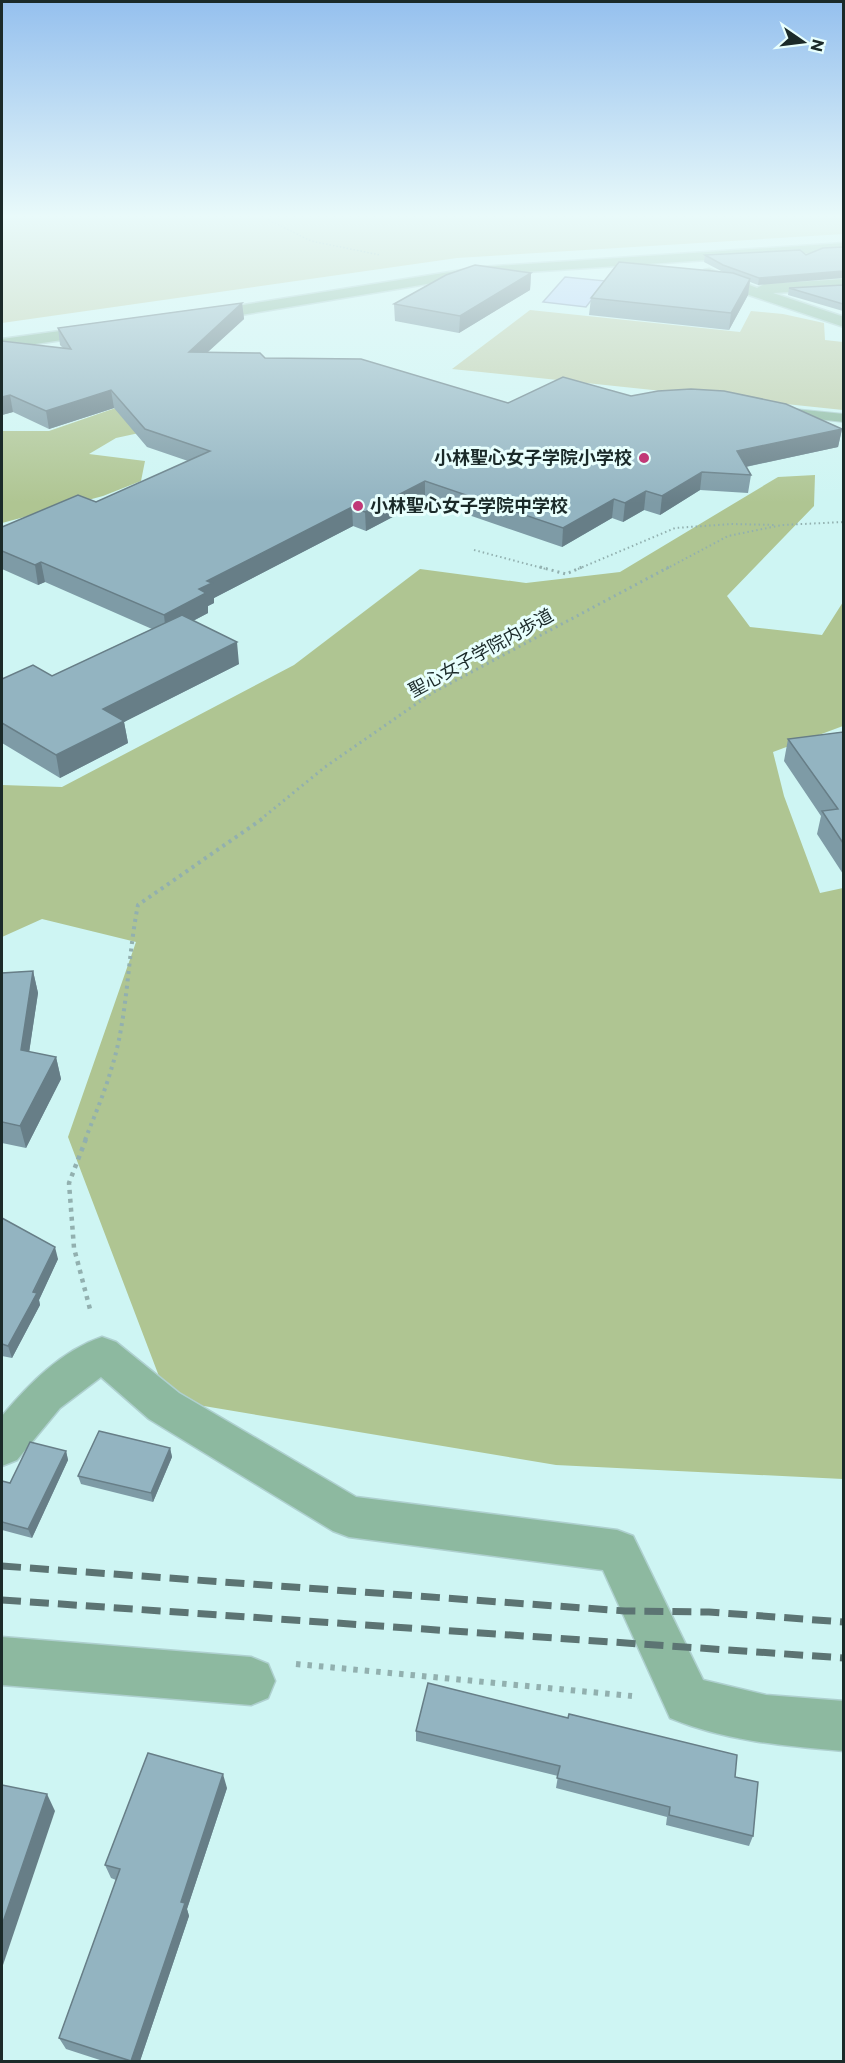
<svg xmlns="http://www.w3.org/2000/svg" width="845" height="2063" viewBox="0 0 845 2063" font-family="Commissioner,'Noto Sans JP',sans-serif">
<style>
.green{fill:#c0cfad}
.forest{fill:#afc592}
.water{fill:#b8d1f7;stroke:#899fb9;stroke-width:1.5}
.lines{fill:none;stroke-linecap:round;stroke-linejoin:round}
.lane-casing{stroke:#aed0cf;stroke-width:2}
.street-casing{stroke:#aed0cf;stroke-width:3}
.path-far5{stroke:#92b0af;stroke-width:1.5;stroke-dasharray:1.5 2;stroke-linecap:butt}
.path-far4{stroke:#92b0af;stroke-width:2;stroke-dasharray:1.5 3;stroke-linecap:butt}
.path-far3{stroke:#92b0af;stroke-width:3;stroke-dasharray:2 4;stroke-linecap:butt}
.path-far2{stroke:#92b0af;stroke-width:4;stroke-dasharray:3 4.5;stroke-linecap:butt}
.path-far1{stroke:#92b0af;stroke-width:4.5;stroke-dasharray:4 5;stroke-linecap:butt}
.path{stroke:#92b0af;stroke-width:6;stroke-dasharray:4.5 7;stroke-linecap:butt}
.lane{fill:#8db9a0;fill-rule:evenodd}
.street{fill:#8db9a0;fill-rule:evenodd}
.rail{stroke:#5c7473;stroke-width:7;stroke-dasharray:19 9;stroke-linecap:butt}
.wall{fill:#7e9ba6}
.shaded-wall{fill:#677e87}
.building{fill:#93b4c1;stroke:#677e87;stroke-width:1.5}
.poi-dot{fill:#c13977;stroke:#e8fffd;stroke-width:2}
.labels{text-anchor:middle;stroke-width:6;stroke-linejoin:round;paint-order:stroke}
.far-poi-label{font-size:18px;font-weight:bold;fill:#1b2a29;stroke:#e8fffd;text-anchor:end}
.far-street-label{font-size:18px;fill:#1b2a29;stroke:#e8fffd}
</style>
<rect width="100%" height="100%" fill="#cef5f3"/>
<g class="green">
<polygon points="2,215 843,215 844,234 457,258 2,323"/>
<polygon points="530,310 740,332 751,311 783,314 824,323 825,340 843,342 843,410 452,369"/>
</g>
<g class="forest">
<polygon points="156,394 241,411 116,438 89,454 145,461 141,481 103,496 2,523 2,431 49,431"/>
<polygon points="815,475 814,506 727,596 750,627 822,635 843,602 843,726 773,752 784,796 820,893 843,888 843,1479 556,1465 168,1400 68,1137 136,942 42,919 2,937 2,785 62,787 294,665 420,569 526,583 620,572 778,477"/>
</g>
<polygon class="water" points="565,277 606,281 586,307 543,302"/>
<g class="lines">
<g class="lane-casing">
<polygon id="lane" points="775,407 844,414 844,422 770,414 768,411 770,408"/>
</g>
<g class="street-casing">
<g id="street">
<polygon points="844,243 844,251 481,275 199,322 191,317 199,312 481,267"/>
<polygon points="709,269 757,288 764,284 844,279 844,289 773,293 844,317 844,327 743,293 704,276 702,273 704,270"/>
<polygon points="103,325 109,327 111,330 109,333 2,349 2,339"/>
<path d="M102,1337L116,1342L179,1393L356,1497L617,1530L633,1536L703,1680L766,1695L844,1701V1751C784,1746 725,1741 670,1718L603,1570L349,1537L333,1531L149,1419L101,1377L60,1408L17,1460L2,1466V1416C29,1384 61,1351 102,1337Z"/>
<polygon points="2,1637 251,1657 268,1664 275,1681 268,1698 251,1705 2,1685"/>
</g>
</g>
<g class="path-far5">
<polyline points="259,215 311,241 380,255"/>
<polyline points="2,219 57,215"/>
</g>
<g class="path-far4">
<polyline points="474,550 546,569"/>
<polyline points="578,569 675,528 732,524 775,525"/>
<polyline points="666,569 728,536 782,525 844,522"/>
</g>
<g class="path-far3">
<polyline points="540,567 566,574 582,567"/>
<polyline points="260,820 325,767 432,693 669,567"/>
</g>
<path class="path-far2" d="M85,1140C94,1117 104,1094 111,1070C128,1018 127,959 138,905L262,819"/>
<polyline class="path-far1" points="86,1139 69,1183 74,1248 91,1313"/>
<polyline class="path" points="296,1664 632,1696"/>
<use href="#lane" class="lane"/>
<use href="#street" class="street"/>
<g class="rail">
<polyline points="2,1566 625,1611 709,1612 844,1622"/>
<polyline points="2,1600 844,1658"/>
</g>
</g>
<g class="wall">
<polygon points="800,250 758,285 750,282 748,295 729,330 589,315 591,298 723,272 704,262 705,255"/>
<polygon points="531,273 530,290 459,333 395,321 394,304"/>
<polygon points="843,285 843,311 788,295 789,288"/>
<polygon points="242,303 244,319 208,352 265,358 508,403 631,396 842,429 838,447 746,467 751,475 748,493 700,490 660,515 644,510 623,522 612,518 562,547 425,500 366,531 353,526 214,598 214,603 208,606 208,613 193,621 239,664 124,722 128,743 60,778 2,743 2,679 52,676 152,629 45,582 38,585 2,569 2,527 96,502 188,461 147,447 114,408 49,429 13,412 2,415 2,341 63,348 60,345 58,328"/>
<polygon points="843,732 843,874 817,834 821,816 784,761 788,739"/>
<polygon points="33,971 38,993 29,1052 56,1057 61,1079 26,1148 2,1143 2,973"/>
<polygon points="2,1218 58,1259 39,1300 40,1305 12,1358 2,1356"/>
<polygon points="170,1448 172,1457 153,1502 81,1484 78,1476"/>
<polygon points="66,1451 68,1460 32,1538 2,1530 2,1481 10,1483"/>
<polygon points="416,1731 735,1777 753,1836 749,1846 666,1825 667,1817 556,1788 558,1776 416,1741"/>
<polygon points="227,1788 187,1909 189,1916 140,2061 103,2061 66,2049 59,2038 116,1880 111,1878 105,1865"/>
</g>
<g class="shaded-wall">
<polygon points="843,271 843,278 758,285 759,278"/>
<polygon points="531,273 530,290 459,333 460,316"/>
<polygon points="750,279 748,295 729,330 731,313"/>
<polygon points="242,303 244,319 190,368 189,352"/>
<polygon points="111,390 114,408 49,429 46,411"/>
<polygon points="10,395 13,412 2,415 2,397"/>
<polygon points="842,429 838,447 735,469 737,451"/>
<polygon points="702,472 700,490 660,515 662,496"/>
<polygon points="425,481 425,500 366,531 365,512"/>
<polygon points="646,491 644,510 623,522 625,503"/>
<polygon points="614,499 612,518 562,547 563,528"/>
<polygon points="352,507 353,526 214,598 214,603 208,606 208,613 166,635 164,615 199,589 207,581"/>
<polygon points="41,562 45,582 38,585 35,565"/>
<polygon points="237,642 239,664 124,722 128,743 60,778 56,755 103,709"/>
<polygon points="33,971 38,993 26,1073 21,1050"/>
<polygon points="56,1057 61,1079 26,1148 20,1126"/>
<polygon points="55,1247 58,1259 39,1300 40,1305 12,1358 8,1346"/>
<polygon points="170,1448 172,1457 153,1502 151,1493"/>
<polygon points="66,1451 68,1460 32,1538 28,1529"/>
<polygon points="223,1774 227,1788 187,1909 189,1916 140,2061 131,2061 181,1902"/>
<polygon points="47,1794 55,1811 2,1968 2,1925"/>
</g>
<g class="building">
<polygon points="843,247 843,271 759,278 723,265 705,255 800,250 806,255 823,248"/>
<polygon points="619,262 733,273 750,279 731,313 591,298"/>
<polygon points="475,265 531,273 460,316 394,304 446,275"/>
<polygon points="843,285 843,304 789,288"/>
<polygon points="242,303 189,352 260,353 265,358 361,359 508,403 563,377 631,396 658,391 691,389 724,391 786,404 842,429 737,451 751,475 702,472 662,496 646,491 625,503 614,499 563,528 425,481 365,512 352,507 207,581 212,583 199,589 206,593 164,615 41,562 35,565 2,551 2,527 78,495 96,502 210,451 145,429 111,390 46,411 10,395 2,397 2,341 71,349 58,328"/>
<polygon points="182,615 237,642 103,709 124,721 56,755 2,723 2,679 33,665 52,676"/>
<polygon points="843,732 843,843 822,811 838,809 788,739"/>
<polygon points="33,971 21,1050 56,1057 20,1126 2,1122 2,973"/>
<polygon points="2,1218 55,1247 33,1292 37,1293 8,1346 2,1344"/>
<polygon points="99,1431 170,1448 151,1493 78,1476"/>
<polygon points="30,1442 66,1451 28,1529 2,1522 2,1481 10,1483"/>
<polygon points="428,1683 568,1718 569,1714 737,1755 735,1777 758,1782 753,1836 669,1815 670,1807 557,1778 560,1766 416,1731"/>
<polygon points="148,1753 223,1774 181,1902 185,1903 131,2061 59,2038 120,1869 105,1865"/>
<polygon points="2,1785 47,1794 2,1925"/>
</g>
<linearGradient id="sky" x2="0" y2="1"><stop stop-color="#95c0ee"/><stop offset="0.43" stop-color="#e9fafa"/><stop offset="1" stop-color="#e9fafa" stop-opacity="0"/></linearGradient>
<rect width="845" height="503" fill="url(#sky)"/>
<g class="poi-dot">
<circle cx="644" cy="458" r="6"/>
<circle cx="358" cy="506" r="6"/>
</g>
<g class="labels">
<g class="far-poi-label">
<text x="632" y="464">小林聖心女子学院小学校</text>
<text x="370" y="512" text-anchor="start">小林聖心女子学院中学校</text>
</g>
<g class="far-street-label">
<text transform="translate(481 653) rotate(-29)" y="6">聖心女子学院内歩道</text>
</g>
</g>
<rect width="845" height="2063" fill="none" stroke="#1b2a29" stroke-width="6"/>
<g transform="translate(803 42) rotate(104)" stroke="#e8fffd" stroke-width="4.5" paint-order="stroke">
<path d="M0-4.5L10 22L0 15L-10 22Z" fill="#1b2a29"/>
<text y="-9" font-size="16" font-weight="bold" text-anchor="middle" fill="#1b2a29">N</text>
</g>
</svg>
